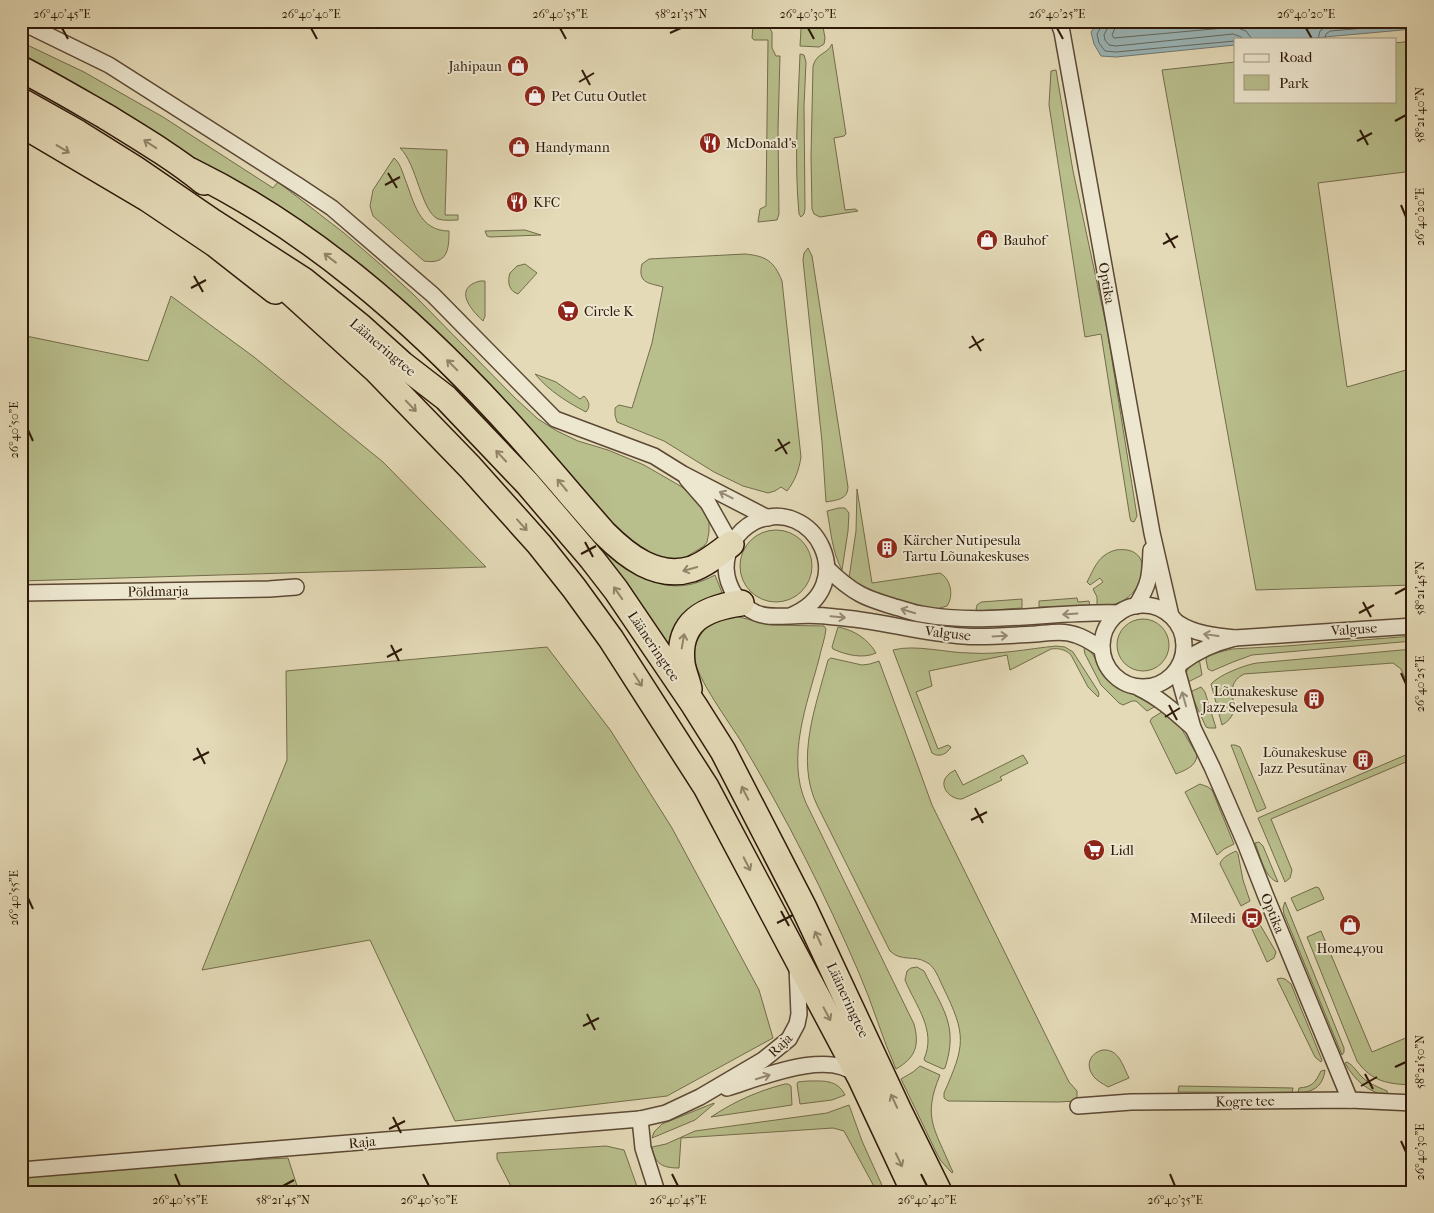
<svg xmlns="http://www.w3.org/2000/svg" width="1434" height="1213" viewBox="0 0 1434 1213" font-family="'IM FELL French Canon',serif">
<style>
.green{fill:#b8be8c;stroke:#736c4a}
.water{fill:#9bb7ba;stroke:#6f7873}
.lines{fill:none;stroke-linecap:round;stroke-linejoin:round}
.shore{stroke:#646861;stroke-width:1}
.minor-casing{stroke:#5c4934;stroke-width:18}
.trunk-casing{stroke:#2e1908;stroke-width:28}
.minor{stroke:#ede7d0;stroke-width:15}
.trunk{stroke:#e4dab7;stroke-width:25}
.oneway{stroke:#928368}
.oneway2{stroke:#978a76}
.ticks{fill:none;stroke:#2e1908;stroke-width:2}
.labels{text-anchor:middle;stroke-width:4;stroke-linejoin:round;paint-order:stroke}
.poi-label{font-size:14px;fill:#2e1908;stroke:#ede7d0;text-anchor:start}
.street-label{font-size:14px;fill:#2e1908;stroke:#ede7d0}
.neatline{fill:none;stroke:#2e1908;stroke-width:2}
.ticks-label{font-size:12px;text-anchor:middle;fill:#2e1908}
</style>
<rect width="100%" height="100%" fill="#e4dab7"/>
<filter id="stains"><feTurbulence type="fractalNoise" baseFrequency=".004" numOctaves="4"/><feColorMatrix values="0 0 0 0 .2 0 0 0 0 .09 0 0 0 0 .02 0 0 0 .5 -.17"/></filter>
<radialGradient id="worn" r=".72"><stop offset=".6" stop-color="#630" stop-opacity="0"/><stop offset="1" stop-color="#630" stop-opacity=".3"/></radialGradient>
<g class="green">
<polygon points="803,21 822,21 825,38 824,44 819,47 800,46 801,29"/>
<polygon points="753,26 769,27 772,32 772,48 776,56 780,56 778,130 779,214 777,220 758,222 760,209 766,206 768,40 754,40 752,38"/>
<polygon points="1413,41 1413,171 1318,183 1347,387 1413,368 1413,585 1256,590 1162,70 1235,62 1235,101 1395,101 1395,43"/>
<polygon points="21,42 84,72 163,117 273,188 278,182 344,233 380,264 415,296 515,398 538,419 557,431 578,441 608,450 644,465 682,487 699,503 707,515 709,521 709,532 707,542 704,546 686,557 673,560 653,557 601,517 247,191 148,131 21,58"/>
<path d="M832,44L846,134L844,136L834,138L845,210L855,209L858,211L820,217L814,214L812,209L811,157L813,66C817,52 827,55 832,44Z"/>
<path d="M800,54L804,55L806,62L804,106L805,208L804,214L801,217L799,214C794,161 798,107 800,54Z"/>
<polygon points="1056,70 1073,171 1107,329 1137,516 1134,522 1131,521 1130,518 1101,334 1085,337 1049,105 1051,71"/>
<path d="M400,148L447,150L445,215H458V220C452,220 444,221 438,219C421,211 417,164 400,148Z"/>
<path d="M394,158C400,163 402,171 405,179C414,202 419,231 449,231C449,249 448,265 424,261L373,216L370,206L373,190Z"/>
<polygon points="525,230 541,235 490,237 487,236 485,231"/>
<path d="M808,248L812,256L848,487C848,500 836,500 826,502L822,442L803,260L804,253Z"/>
<path d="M745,254C766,256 774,261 782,281L801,457C799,470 795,481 787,491L781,487L775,491L768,493L743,486L714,472L664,441L617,422L615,415V408L619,405L632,408L652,343L663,287C650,283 637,284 642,264L649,259Z"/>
<path d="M525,264L537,273L518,294C509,291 507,282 510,273L517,266Z"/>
<path d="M336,278L412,338L633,571C661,589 685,591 715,575L723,595C700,606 671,614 670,643H668C648,616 628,588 607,562C556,497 502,435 445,377C411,341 373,309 336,278Z"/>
<path d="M480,281H485V316L483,321C470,309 453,288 480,281Z"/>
<polygon points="171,296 254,357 383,462 486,567 21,581 21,335 148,361"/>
<path d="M535,374L556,382L580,399L584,396C589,401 591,406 586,412C567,402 549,391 535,374Z"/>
<path d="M857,489L872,583L940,573C951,579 954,596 947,606L937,609L902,602L865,590L849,578L856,531Z"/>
<path d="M839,508H845L849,513L848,531L842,570C832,552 831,531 827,511Z"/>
<circle cx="776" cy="566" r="36"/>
<path d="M1116,550C1153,545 1147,586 1124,600C1116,605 1106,606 1097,606V597L1093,589L1103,582L1100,578L1090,585L1087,582C1095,567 1098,555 1116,550Z"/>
<polygon points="1077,598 1078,602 1089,601 1090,606 1039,607 1039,601"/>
<polygon points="1022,599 1022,608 978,611 976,609 977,605 981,602"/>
<path d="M735,616L772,625L824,626L826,629C825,639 821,649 819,659C807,704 786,758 806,803L914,1024C920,1046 915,1058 896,1069C882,1038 873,1005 859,973C825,894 786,817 742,743C730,723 696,678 694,657C693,645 702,628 713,622C720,619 728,618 735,616Z"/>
<circle cx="1143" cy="645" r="26"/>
<path d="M838,627C854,630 868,639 876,653C863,659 846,655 833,649L832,647Z"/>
<polygon points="1413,636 1413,641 1252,655 1233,662 1212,671 1208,669 1206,660 1207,655 1232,649 1286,646"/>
<path d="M1056,646L1065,647L1073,652L1098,691L1099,694L1098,697L1088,687L1071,655C1065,649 1058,648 1051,649L1010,670L1007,655L929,671L932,686L916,692L938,749L948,745L951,747C947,754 939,758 932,753L893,650C915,644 947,653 970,653C999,655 1027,649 1056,646Z"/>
<path d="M1086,646C1097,657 1098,669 1108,678C1116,686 1126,689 1136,693C1143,697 1150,702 1156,706L1147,711L1136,701H1132L1123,705L1119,703L1101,685L1085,654L1084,649Z"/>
<polygon points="547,647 611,731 672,828 759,990 773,1038 667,1096 455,1121 370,940 202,970 287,760 286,671"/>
<path d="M1413,649V696L1401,669L1393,663L1244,674C1217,688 1249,710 1222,725L1211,684C1219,675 1244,665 1257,663Z"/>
<path d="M831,658L862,665L870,664L879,661L915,758L932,805L1054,1052L1069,1082L1077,1091V1101L1058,1102L948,1101L944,1098V1093C965,1045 967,1036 943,987C939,979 935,966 926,962C915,955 901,962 890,951L817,805C795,759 816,706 828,660Z"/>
<path d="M1199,658L1202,675L1186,683C1185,669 1188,667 1199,658Z"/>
<polygon points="1201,687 1205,692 1216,728 1209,728 1206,727 1190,692"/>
<path d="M1165,710L1181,728L1197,755C1196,767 1185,770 1176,774L1150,721L1152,718Z"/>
<polygon points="1231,745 1235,745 1240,747 1266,808 1257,812"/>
<polygon points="1413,746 1413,759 1271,819 1292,870 1290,878 1285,882 1258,818 1408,754 1406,749"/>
<path d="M1023,755L1028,763L1000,777L1002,780L962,799C950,800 937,785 948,775C949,773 954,771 955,770L963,785Z"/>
<polygon points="1200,784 1208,787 1212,790 1234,844 1224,849 1217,855 1185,792"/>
<path d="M1259,842L1263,846L1278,882C1265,879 1260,855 1255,843Z"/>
<path d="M1236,851L1238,854L1243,880L1250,901L1241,906L1220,864C1222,857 1230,854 1236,851Z"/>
<polygon points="1316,887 1319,888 1324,899 1297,911 1291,898"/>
<polygon points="1285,902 1344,1048 1344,1052 1342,1055 1284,914 1283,908"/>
<polygon points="1256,923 1259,923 1276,952 1274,958 1267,962 1251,927 1251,926"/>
<path d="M1321,931L1372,1052L1413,1035V1085C1388,1084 1372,1082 1357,1061L1307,937Z"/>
<path d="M917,967L924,971C942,1008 959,1025 945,1068L943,1069L925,1061L924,1059C937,1030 915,1005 905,980L907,971L911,968Z"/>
<polygon points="1281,978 1285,979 1291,984 1322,1060 1321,1062 1315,1057 1277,979"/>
<path d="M1103,1050C1119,1049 1123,1066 1129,1078L1108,1087C1102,1083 1095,1080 1092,1074C1085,1063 1092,1052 1103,1050Z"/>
<path d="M1347,1062C1353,1065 1357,1072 1362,1077C1369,1084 1378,1087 1387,1091L1388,1096C1368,1092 1355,1081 1345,1063Z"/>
<path d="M920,1066L940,1075C922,1118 935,1129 951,1168L953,1172L952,1173L941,1161L937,1154L901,1079L913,1072Z"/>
<path d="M1325,1070C1323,1086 1314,1092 1298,1093L1299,1088C1312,1087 1315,1083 1321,1071Z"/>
<path d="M807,1081C823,1081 837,1079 845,1095L832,1100L800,1104L797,1084L798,1082Z"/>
<path d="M785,1084H788L791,1086L792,1105L711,1117C735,1101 758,1091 785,1084Z"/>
<polygon points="1179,1086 1293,1088 1292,1093 1178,1092"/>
<polygon points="714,1103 714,1104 695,1120 652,1138 654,1132 662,1124"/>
<path d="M849,1105L862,1141L885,1192H877L844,1131L833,1128L681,1138L679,1168C662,1168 655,1164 652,1147L666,1144L695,1131L827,1113Z"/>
<polygon points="606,1146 624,1150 639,1192 514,1192 497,1159 497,1153"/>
<polygon points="288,1158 299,1192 21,1192 21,1176 175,1164"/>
</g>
<polygon class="water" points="1099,21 1413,21 1413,29 1303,39 1235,39 1235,45 1116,57 1101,56 1094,44 1091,32"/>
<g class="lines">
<g class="shore">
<polyline points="1102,21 1102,25 1097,34 1099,43 1105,51 1116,52 1235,41"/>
<polyline points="1109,21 1108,27 1104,35 1105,40 1109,45 1116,46 1233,34 1239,36 1244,39"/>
<polyline points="1116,21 1115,28 1112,35 1114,38 1235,27 1246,31 1252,39"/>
<polyline points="1318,39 1320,31 1327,26 1372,21"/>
<polyline points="1325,39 1326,34 1330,31 1413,24"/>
</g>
<g class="minor-casing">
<g id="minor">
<polyline points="1058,21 1062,32 1152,533 1171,616"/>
<polyline points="21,22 109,65 299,186 332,208 433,295 555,419 654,456 683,474 768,518"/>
<polyline points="687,479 708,503 731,544"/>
<path d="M827,568C837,578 847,587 860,594C871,600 883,603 895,607C904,609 912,613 921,614C986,626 1053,611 1119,613"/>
<polyline points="21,593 269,589 296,587"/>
<circle cx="1143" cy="646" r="41"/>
<path d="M1136,606C1150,583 1150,576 1151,550"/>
<path d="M790,616C863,587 814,493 754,522C737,531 726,549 726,568C727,588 739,605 756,613C768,618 778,616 790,616C805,615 821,615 835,617C878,620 920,633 963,636C986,638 1011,635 1035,634C1048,633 1063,630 1076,635C1086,638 1094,644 1102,649"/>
<path d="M1178,623C1195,634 1215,636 1235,638C1215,643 1198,650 1181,663"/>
<polyline points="1235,638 1413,626"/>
<polyline points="1177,670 1193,728 1212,767 1245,843 1265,894 1350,1100"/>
<path d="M1139,688C1160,698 1176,713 1193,728"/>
<path d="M727,1088C760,1078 829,1048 858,1076"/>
<polyline points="1078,1106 1131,1102 1350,1100 1413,1103"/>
<polyline points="640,1119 643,1148 657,1192"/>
<polyline points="21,1170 640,1119 666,1113 700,1097 763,1060 789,1039 797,1024 799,1014 797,967"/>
</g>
</g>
<g class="trunk-casing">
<g id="trunk">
<path d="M21,69C50,84 77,100 105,116C139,137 173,157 204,182"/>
<polyline points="21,101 78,133 134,168 213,222 303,280 361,327 402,364 446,398 527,483 592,559 616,590 694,705 723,751 804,908 899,1111 939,1192"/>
<polyline points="21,124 148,199 215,244 275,291"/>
<path d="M191,171C309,229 410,317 499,413C535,452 569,493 604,533C627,556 657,580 692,569C706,564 719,553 731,544"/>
<polyline points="266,270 377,371 470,467 539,544 574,588 611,639 706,787 861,1079 914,1192"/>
<path d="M689,689C687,680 683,671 682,663C677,621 705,608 741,603"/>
</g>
</g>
<use href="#minor" class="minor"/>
<use href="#trunk" class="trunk"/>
</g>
<defs><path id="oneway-shaft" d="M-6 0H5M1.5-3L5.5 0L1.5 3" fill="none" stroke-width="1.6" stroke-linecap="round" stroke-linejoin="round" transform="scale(1.25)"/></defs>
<g class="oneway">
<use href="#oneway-shaft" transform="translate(150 144) rotate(-147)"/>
<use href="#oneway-shaft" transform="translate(63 149) rotate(31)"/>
<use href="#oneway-shaft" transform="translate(330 258) rotate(-142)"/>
<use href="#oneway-shaft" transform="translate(452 365) rotate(-135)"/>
<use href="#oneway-shaft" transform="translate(411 406) rotate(46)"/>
<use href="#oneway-shaft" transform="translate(501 456) rotate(-133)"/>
<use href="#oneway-shaft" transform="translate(562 485) rotate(-130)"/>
<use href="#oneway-shaft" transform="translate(522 525) rotate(48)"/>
<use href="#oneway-shaft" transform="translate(690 569) rotate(164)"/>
<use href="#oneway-shaft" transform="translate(618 593) rotate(-125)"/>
<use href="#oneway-shaft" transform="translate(683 641) rotate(-80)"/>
<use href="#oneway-shaft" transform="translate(638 680) rotate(57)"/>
<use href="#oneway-shaft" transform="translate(745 793) rotate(-117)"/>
<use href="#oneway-shaft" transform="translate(747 864) rotate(63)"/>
<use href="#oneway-shaft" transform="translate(818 938) rotate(-115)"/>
<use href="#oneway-shaft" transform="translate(827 1014) rotate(62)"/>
<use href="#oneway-shaft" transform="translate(894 1101) rotate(-115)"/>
<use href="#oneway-shaft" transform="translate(899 1160) rotate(65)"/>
</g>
<g class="oneway2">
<use href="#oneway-shaft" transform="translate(726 495) rotate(-153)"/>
<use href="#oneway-shaft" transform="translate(908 611) rotate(-163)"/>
<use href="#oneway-shaft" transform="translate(1070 614) rotate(176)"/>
<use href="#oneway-shaft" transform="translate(838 617) rotate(5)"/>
<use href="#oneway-shaft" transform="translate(1211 635) rotate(-172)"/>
<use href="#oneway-shaft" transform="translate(1000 636) rotate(-3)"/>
<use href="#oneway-shaft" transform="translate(1184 699) rotate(-106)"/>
<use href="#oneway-shaft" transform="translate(763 1077) rotate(-18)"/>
</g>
<path class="ticks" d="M62,28L68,39M311,28L317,39M560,28L566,39M808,28L814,39M1057,28L1063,39M1306,28L1312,39M670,33L681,28M582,70L590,85M579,82L594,73M1395,121L1406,115M1360,130L1368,145M1357,141L1372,133M388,173L397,188M385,185L400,177M1401,205L1406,217M1166,233L1175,248M1163,244L1178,236M194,276L203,292M191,288L206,280M972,336L981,351M969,348L984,339M28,430L33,441M778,439L787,454M775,451L790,442M585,542L593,557M581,554L596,546M1395,594L1406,588M1363,602L1371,617M1359,613L1374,605M391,645L399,661M387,657L402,649M1401,673L1406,684M1169,705L1177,720M1165,717L1180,708M197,748L205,764M193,760L209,752M975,808L983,823M971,820L987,812M28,898L33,909M781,911L789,926M777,923L793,915M587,1014L595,1030M583,1026L599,1018M1395,1067L1406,1062M1365,1074L1373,1089M1361,1086L1377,1077M393,1117L401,1133M389,1129L405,1121M1401,1141L1406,1152M175,1174L180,1186M423,1174L429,1186M672,1174L678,1186M921,1174L927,1186M1170,1174L1175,1186M283,1186L294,1180"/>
<defs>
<g id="shop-disc" transform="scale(1.125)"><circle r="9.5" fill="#8f2418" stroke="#ede7d0"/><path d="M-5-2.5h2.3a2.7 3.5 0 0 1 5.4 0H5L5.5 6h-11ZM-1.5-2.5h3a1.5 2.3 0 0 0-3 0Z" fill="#fff"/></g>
<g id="restaurant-disc" transform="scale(1.125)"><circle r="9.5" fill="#8f2418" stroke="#ede7d0"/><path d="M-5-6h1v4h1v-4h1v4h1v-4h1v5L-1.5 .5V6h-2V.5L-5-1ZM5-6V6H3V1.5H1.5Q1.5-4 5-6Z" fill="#fff"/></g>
<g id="supermarket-disc" transform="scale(1.125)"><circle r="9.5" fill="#8f2418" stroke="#ede7d0"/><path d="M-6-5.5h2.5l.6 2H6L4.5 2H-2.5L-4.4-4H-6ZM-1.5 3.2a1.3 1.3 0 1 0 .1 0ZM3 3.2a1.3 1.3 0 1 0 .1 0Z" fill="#fff"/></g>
<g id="building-disc" transform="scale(1.125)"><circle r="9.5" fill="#8f2418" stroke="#ede7d0"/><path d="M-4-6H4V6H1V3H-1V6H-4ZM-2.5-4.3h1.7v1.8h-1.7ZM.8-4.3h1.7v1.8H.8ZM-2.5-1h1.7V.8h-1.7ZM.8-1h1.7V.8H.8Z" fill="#fff"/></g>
<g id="bus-disc" transform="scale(1.125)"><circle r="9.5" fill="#8f2418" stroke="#ede7d0"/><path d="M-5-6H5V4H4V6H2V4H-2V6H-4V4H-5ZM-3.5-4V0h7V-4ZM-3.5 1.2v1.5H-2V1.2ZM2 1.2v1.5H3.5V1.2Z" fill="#fff"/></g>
</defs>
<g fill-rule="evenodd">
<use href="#shop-disc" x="518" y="66"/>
<use href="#shop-disc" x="535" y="96"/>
<use href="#restaurant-disc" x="710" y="143"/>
<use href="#shop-disc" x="519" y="147"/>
<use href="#restaurant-disc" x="517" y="202"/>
<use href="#shop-disc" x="987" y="240"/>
<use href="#supermarket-disc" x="568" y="311"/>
<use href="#building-disc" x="887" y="548"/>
<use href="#building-disc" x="1314" y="699"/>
<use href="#building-disc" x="1363" y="760"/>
<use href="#supermarket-disc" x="1094" y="850"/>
<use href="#bus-disc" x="1252" y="918"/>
<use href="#shop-disc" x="1350" y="925"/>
</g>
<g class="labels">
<g class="poi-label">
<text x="502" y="71" text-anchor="end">Jahipaun</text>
<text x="551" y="101">Pet Cutu Outlet</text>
<text x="726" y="148">McDonald's</text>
<text x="535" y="152">Handymann</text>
<text x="533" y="207">KFC</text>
<text x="1003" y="245">Bauhof</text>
<text x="584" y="316">Circle K</text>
<text x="903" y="545">Kärcher Nutipesula<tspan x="903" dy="16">Tartu Lõunakeskuses</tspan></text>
<text x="1298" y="696" text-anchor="end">Lõunakeskuse<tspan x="1298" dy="16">Jazz Selvepesula</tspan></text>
<text x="1347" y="757" text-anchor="end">Lõunakeskuse<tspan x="1347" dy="16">Jazz Pesutänav</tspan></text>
<text x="1110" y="855">Lidl</text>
<text x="1236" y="923" text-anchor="end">Mileedi</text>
<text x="1350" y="953" text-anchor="middle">Home4you</text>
</g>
<g class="street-label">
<text transform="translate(1107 283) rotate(80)" y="5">Optika</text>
<text transform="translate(383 347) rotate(40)" y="5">Lääneringtee</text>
<text transform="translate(158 591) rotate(-1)" y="5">Põldmarja</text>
<text transform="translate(1354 629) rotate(-4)" y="5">Valguse</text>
<text transform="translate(948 633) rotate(6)" y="5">Valguse</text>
<text transform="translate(654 646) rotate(56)" y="5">Lääneringtee</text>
<text transform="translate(1273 913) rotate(68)" y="5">Optika</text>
<text transform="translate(848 1000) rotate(65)" y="5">Lääneringtee</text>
<text transform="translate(780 1045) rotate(-44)" y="5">Raja</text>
<text transform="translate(1245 1101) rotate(-1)" y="5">Kogre tee</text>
<text transform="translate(362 1142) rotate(-5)" y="5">Raja</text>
</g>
</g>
<rect width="1434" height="1213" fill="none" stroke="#e4dab7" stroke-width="55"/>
<rect x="1234" y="38" width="162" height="65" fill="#ede7d0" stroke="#a19580"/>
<rect x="1244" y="54" width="25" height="8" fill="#ede7d0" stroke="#a19580"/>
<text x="1279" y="62" font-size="15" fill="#2e1908">Road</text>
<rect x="1244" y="75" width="25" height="15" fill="#b8be8c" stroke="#a19580"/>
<text x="1279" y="88" font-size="15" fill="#2e1908">Park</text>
<rect x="28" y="28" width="1378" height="1158" class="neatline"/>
<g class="ticks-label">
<text x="62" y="18">26°40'45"E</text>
<text x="311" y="18">26°40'40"E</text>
<text x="560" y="18">26°40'35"E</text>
<text x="681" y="18">58°21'35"N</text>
<text x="808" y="18">26°40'30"E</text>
<text x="1057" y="18">26°40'25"E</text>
<text x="1306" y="18">26°40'20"E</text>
<text transform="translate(1420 115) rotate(-90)" y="4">58°21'40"N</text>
<text transform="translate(1420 217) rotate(-90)" y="4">26°40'20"E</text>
<text transform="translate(14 430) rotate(-90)" y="4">26°40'50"E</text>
<text transform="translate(1420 588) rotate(-90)" y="4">58°21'45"N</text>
<text transform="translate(1420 684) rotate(-90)" y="4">26°40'25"E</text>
<text transform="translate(14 898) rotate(-90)" y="4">26°40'55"E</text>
<text transform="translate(1420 1062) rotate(-90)" y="4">58°21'50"N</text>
<text transform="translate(1420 1152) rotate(-90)" y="4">26°40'30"E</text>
<text x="180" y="1204">26°40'55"E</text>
<text x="283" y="1204">58°21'45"N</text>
<text x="429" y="1204">26°40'50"E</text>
<text x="678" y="1204">26°40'45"E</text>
<text x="927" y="1204">26°40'40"E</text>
<text x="1175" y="1204">26°40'35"E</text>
</g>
<rect width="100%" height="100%" filter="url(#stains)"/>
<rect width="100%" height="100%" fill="url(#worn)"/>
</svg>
